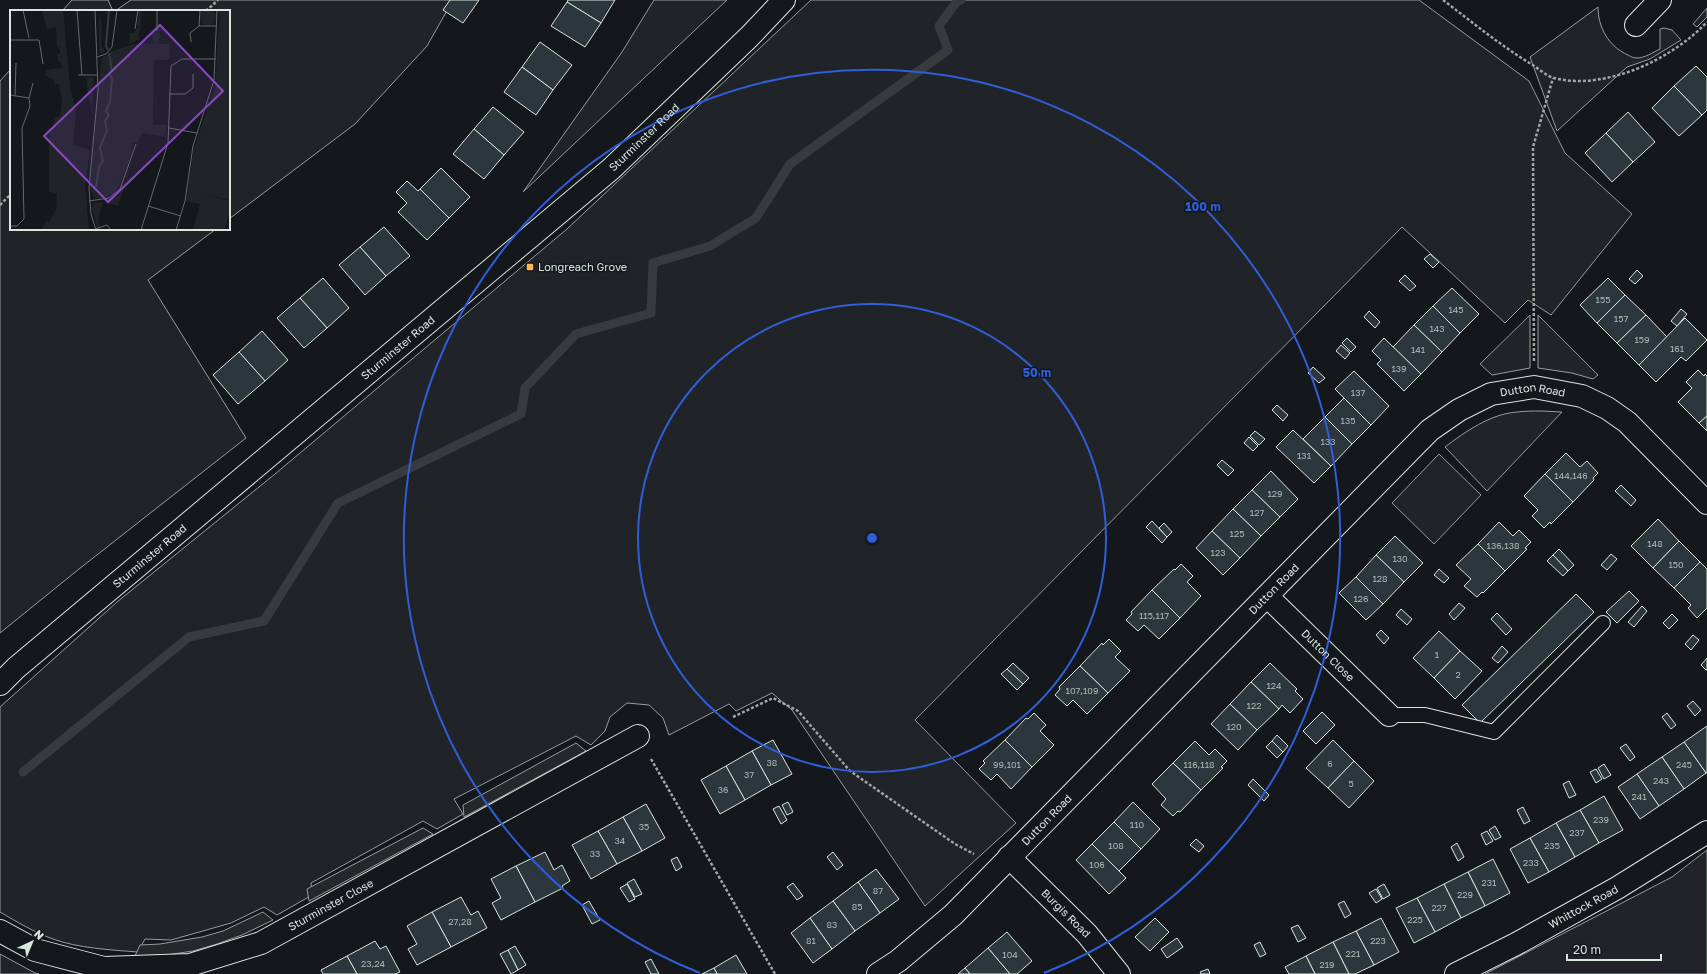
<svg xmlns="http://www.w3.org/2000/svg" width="1707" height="974" viewBox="0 0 1707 974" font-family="'Golos Text',sans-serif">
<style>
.green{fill:#202428;stroke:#939e99}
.parking{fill:#24282b;stroke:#939e99}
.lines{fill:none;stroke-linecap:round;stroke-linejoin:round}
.stream{stroke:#363b3e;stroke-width:9}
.building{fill:#2c363c;stroke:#d8e6dc}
.service-casing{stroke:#d8e6dc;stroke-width:16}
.minor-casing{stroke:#d8e6dc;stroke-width:24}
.tertiary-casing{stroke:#d8e6dc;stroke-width:24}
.path{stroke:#9da8a2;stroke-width:2.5;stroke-dasharray:3 2;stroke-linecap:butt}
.service{stroke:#14181c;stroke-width:14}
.minor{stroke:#14181c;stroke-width:22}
.tertiary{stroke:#14181c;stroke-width:22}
.ring{fill:none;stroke:#305dd8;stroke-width:2}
.poi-dot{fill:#ffb74d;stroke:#14181c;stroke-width:1.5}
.labels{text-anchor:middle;stroke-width:3;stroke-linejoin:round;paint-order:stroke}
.number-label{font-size:9px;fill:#adbab4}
.street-label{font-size:11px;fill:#d8e6dc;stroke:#14181c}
.poi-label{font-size:11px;fill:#d8e6dc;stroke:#14181c;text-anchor:start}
.inset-river{fill:none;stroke:#363b3e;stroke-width:2}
.inset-road{fill:none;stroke:#626a69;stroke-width:1}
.view{fill:#8948c3;fill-opacity:0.15;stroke:#8948c3;stroke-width:2}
.inset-edge{fill:none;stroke:#d8e6dc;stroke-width:2}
.centre{fill:#305dd8;stroke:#14181c;stroke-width:2}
.ring-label{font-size:12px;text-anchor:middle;font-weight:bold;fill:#305dd8;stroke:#14181c;stroke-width:3;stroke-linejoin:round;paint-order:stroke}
</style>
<rect width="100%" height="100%" fill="#14181c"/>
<g class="green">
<polygon points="72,0 108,0 113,11 62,11"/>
<polygon points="131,0 453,0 427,46 355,124 229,219 229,11 115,11"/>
<polygon points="654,0 727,0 523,192 622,52"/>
<path d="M811,0H1419L1529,81L1565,153L1632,214L1551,315L1528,300L1505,323L1402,227L915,720L1016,823L925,906L792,710L772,693L736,711L729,704L669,735L663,718L649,705L627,703L610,717L605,731L591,745L576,736L454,799L463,814L437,829L423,821L311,883L312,895L277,915L264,907L231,923L171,940L145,939L138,952C112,950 77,948 53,939C34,932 17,922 0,912V707L117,602L275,474L567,229Z"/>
<path d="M1598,7C1598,27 1608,46 1628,55C1630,56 1633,58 1636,58C1645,58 1652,53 1660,49V29L1664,28L1672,30L1681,40L1650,59L1627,67L1557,131L1530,57Z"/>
<polygon points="1707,8 1707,17 1697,27 1693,24"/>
<polygon points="11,69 11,229 216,229 148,280 246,438 79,569 0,633 0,81"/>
<polygon points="1530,315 1530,368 1492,375 1480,364"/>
<polygon points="1538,315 1598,375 1593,379 1572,373 1538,368"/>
<path d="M1542,411L1562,412L1487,491L1445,447C1465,432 1490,414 1517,412C1525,411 1533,411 1542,411Z"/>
<polygon points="1439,454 1481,495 1434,544 1392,503"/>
<polygon points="1707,850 1707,974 1485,974 1672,877"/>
<polygon points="0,954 35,973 39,974 0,974"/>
</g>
<g class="parking">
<polygon points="576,743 586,751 464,817 463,805"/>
<polygon points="423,828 433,834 309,901 307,889"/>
<polygon points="263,912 273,920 242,935 217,944 193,951 166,955 135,956 140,945 160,944 202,937 223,931"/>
</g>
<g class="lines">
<polyline class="stream" points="23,772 189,637 264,621 338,503 521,414 525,388 576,334 651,313 653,263 710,246 756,218 790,164 948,50 939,26 958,0 961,0"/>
</g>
<g class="building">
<polygon points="450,0 479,0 463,23 443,10"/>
<polygon points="568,0 615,0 601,23 567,2"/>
<polygon points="567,2 601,23 585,47 551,26"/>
<polygon points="540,42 572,65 553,90 522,67"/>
<polygon points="1696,66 1707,77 1707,110 1702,115 1674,86"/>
<polygon points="522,67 553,90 536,115 504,92"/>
<polygon points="1674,86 1702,115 1679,136 1652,108"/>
<polygon points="493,107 524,132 504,155 474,129"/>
<polygon points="1628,112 1655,142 1633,162 1606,133"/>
<polygon points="474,129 504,155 484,179 453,154"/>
<polygon points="1606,133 1633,162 1612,182 1585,153"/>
<polygon points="441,168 470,197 449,218 420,189"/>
<polygon points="407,181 418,191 420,189 449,218 427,240 398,212 407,203 396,192"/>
<polygon points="384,227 410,256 386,276 360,247"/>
<polygon points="360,247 386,276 365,295 339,265"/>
<polygon points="1430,254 1439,262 1433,268 1424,259"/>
<polygon points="1637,270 1643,276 1635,284 1629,279"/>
<polygon points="1405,275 1416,286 1410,291 1399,281"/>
<polygon points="323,278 349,308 327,328 300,298"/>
<polygon points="1608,278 1625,295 1597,323 1580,305"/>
<polygon points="1452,288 1479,314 1460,333 1433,306"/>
<polygon points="1625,295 1646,315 1617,343 1597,323"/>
<polygon points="300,298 327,328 304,348 277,318"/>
<polygon points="1433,306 1460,333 1442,352 1414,325"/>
<polygon points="1681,309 1687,314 1677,326 1671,321"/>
<polygon points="1369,311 1380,322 1375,328 1364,317"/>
<polygon points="1646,315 1667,337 1639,365 1617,343"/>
<polygon points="1685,318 1707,340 1686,361 1681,357 1656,382 1639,365"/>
<polygon points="1414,325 1442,352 1421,374 1393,347"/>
<polygon points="262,331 288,360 265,381 239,352"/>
<polygon points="1347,338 1356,347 1351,352 1342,343"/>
<polygon points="1384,338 1421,374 1404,391 1377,364 1381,360 1372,351"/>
<polygon points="1341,345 1350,353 1345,359 1336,351"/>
<polygon points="239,352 265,381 238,404 213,375"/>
<polygon points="1313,367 1325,378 1319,383 1308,373"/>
<polygon points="1698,370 1704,376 1705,374 1707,376 1707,416 1699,423 1678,402 1692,388 1686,382"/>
<polygon points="1354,371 1389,406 1371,425 1335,389"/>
<polygon points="1344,398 1371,425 1352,444 1325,417"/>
<polygon points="1277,405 1288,415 1283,421 1272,410"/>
<polygon points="1707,416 1707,431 1699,423"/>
<polygon points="1325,417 1352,444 1331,466 1303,439"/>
<polygon points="1293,430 1331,466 1314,483 1276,447"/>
<polygon points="1255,431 1265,439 1259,445 1250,436"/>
<polygon points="1249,437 1258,446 1253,451 1244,443"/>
<polygon points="1566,453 1580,467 1587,461 1598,473 1593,478 1594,480 1573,502 1545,474"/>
<polygon points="1222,460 1234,470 1228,476 1217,465"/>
<polygon points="1271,471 1298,499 1280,517 1252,490"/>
<polygon points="1545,474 1573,502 1551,524 1550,522 1544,528 1532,516 1538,510 1524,496"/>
<polygon points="1621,485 1636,500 1631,506 1615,491"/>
<polygon points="1252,490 1280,517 1261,536 1233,509"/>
<polygon points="1233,509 1261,536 1240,558 1212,531"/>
<polygon points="1658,519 1679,541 1653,568 1631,546"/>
<polygon points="1152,521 1167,537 1162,543 1146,527"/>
<polygon points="1499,522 1513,536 1519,530 1531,542 1525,548 1527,549 1505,571 1478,544"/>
<polygon points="1164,523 1172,532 1167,537 1159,528"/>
<polygon points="1212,531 1240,558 1223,575 1196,548"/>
<polygon points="1395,536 1423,563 1404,582 1376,555"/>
<polygon points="1679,541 1700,562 1674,588 1653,568"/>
<polygon points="1478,544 1505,571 1483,593 1482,592 1477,597 1464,586 1471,579 1456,565"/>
<polygon points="1559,549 1574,565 1568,571 1553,555"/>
<polygon points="1611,554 1617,559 1607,570 1601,565"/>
<polygon points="1376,555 1404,582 1383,604 1356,577"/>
<polygon points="1553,555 1568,571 1563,576 1547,561"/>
<polygon points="1700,562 1707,569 1707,608 1697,618 1688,608 1691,605 1674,588"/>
<polygon points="1181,564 1193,576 1187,582 1201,596 1180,618 1152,590 1174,569 1175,570"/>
<polygon points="1439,569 1449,578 1444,583 1434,575"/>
<polygon points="1356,577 1383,604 1366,620 1339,593"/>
<polygon points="1152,590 1180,618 1159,639 1144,625 1138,631 1126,620 1132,614 1131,612"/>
<polygon points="1629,591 1639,601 1617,623 1606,612"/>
<polygon points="1576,594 1594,612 1480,723 1462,705"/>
<polygon points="1459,603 1465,608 1454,620 1449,614"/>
<polygon points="1642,606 1647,611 1634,627 1628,622"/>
<polygon points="1401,609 1412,619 1407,625 1396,615"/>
<polygon points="1497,613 1512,629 1506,635 1491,619"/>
<polygon points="1672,614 1678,620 1669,629 1663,623"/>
<polygon points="1381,630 1389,638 1384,644 1376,635"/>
<polygon points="1439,631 1460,651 1434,678 1413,658"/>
<polygon points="1693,635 1699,640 1691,650 1685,644"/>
<polygon points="1109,639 1121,651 1115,657 1130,671 1108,693 1080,666 1102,643 1103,645"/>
<polygon points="1502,646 1508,652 1498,663 1492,658"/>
<polygon points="1460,651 1482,671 1455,699 1434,678"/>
<polygon points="1707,658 1707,670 1706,670 1701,665"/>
<polygon points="1013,663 1029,678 1023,684 1007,669"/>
<polygon points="1270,663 1297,689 1295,691 1303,699 1290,713 1282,705 1279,709 1251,682"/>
<polygon points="1080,666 1108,693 1087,714 1073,700 1067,706 1055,695 1060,689 1059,687"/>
<polygon points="1007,669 1023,684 1017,690 1001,674"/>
<polygon points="1251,682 1279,709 1257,730 1230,704"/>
<polygon points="1693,701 1701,710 1695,716 1687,706"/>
<polygon points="1230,704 1257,730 1238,750 1211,724"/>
<polygon points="1322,712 1335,725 1316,744 1303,731"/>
<polygon points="1034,713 1046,725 1040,731 1054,745 1032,767 1005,740 1026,718 1028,719"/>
<polygon points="1667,713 1676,725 1671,729 1662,717"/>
<polygon points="1707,726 1707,773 1706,773 1684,742"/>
<polygon points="1277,735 1288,746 1283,752 1272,741"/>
<polygon points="773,740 792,774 771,785 752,751"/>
<polygon points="1005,740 1032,767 1011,789 997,774 991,780 979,769 985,763 983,761"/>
<polygon points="1333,740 1354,761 1328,788 1306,768"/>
<polygon points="1195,741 1209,755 1215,749 1227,761 1221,767 1223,768 1201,790 1173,763"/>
<polygon points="1272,741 1283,752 1277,758 1266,747"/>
<polygon points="1684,742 1706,773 1684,789 1662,757"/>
<polygon points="1626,744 1635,757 1630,761 1620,748"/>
<polygon points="752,751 771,785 745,800 726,766"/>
<polygon points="1662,757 1684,789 1659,806 1637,774"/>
<polygon points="1354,761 1374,781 1349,808 1328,788"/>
<polygon points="1173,763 1201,790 1180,812 1178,811 1173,816 1161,805 1166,799 1152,784"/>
<polygon points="1604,764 1611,775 1604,779 1598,768"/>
<polygon points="726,766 745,800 720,814 701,780"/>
<polygon points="1596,769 1602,779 1596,783 1590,772"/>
<polygon points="1637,774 1659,806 1640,819 1618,787"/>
<polygon points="1253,779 1269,795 1264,801 1248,785"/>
<polygon points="1569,781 1576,795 1569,798 1563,784"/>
<polygon points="1604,796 1623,830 1599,843 1580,810"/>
<polygon points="788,802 793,812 787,815 782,805"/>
<polygon points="1133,802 1160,829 1141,849 1114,822"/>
<polygon points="646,804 665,838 642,851 623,817"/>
<polygon points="779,806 787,820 781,824 773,809"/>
<polygon points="1523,807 1530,821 1524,824 1517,810"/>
<polygon points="1580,810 1599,843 1575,857 1556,823"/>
<polygon points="623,817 642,851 617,864 598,831"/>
<polygon points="1114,822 1141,849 1119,871 1092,844"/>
<polygon points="1556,823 1575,857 1549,872 1530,838"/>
<polygon points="1495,826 1501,837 1495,840 1489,830"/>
<polygon points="598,831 617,864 591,879 572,845"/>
<polygon points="1487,831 1493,841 1486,845 1481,834"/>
<polygon points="1530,838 1549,872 1528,883 1510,849"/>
<polygon points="1196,839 1204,846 1199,852 1190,845"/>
<polygon points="1457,843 1464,857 1458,861 1451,847"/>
<polygon points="1092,844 1126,878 1109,894 1076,860"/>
<polygon points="545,852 554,870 562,865 570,881 562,886 563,888 535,902 516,866"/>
<polygon points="833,852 843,865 837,870 827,857"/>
<polygon points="677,857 682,867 676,871 671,860"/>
<polygon points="1493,859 1510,893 1485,906 1468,872"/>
<polygon points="516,866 535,902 501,920 492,903 501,898 491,879"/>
<polygon points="876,869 899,899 880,913 858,882"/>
<polygon points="1468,872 1485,906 1461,918 1444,884"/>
<polygon points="634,879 642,894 635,897 627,883"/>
<polygon points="858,882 880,913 855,931 833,901"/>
<polygon points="793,883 803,896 797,900 787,887"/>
<polygon points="627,884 635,899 629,902 620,888"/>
<polygon points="1384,884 1390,895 1383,899 1377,888"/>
<polygon points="1444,884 1461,918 1435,932 1417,898"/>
<polygon points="1376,889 1382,899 1376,903 1369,893"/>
<polygon points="461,897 471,915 478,911 487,928 451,947 432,912"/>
<polygon points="1417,898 1435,932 1414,943 1396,908"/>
<polygon points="589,901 600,920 592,924 582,905"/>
<polygon points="833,901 855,931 832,949 810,918"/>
<polygon points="1344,901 1351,914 1345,918 1338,904"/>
<polygon points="432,912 451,947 417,965 408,949 417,944 407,926"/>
<polygon points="810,918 832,949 813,963 791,933"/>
<polygon points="1155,918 1169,932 1150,951 1135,937"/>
<polygon points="1381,918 1399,952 1374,965 1356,931"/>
<polygon points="1298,925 1306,938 1298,942 1291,928"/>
<polygon points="1356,931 1374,965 1355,974 1349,974 1333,942"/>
<polygon points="1007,932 1032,961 1017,974 1010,974 988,948"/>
<polygon points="1177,938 1183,947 1167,958 1161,949"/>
<polygon points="375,941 380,949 386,946 400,972 395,974 357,974 347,956"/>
<polygon points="1260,942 1266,954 1260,957 1254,945"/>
<polygon points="1333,942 1349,974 1315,974 1306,956"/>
<polygon points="515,946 526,965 518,970 508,950"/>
<polygon points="988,948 1010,974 970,974 965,968"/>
<polygon points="508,950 518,970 511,974 500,954"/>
<polygon points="736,955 747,974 717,974 714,968"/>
<polygon points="347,956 357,974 323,974 321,970"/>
<polygon points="1306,956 1315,974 1289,974 1285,967"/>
<polygon points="651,959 659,974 651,974 645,962"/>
<polygon points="714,968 717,974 702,974"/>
<polygon points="965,968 970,974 958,974"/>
<polygon points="1208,969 1210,974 1201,974 1200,972"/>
</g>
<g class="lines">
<g class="service-casing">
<polyline id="service" points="1389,715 1425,715 1494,732 1603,623"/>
</g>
<g class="minor-casing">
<g id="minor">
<polyline points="1636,25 1660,0"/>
<path id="s1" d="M1267,596L1389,715"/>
<path id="s2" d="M1009,857L1087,934L1119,974"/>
<path id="s3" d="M0,931L35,950L104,968L190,965L261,943L638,736"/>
<path id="s4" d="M878,974L898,961L953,915L1430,430L1459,410L1491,394L1534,387L1582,396L1607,408L1627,422L1707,503"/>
<path id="s5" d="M1456,974L1516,944L1617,888L1707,832"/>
</g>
</g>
<g class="tertiary-casing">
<g id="tertiary">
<path id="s6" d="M0,684L16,668L611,169L749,37L784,0"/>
</g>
</g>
<g class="path">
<path d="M1443,0C1472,22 1500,45 1531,64C1538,68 1546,76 1554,78C1606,91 1672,59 1707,22"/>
<polyline points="206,11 218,0"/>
<polyline points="0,205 11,194"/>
<polyline points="1534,361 1533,147 1553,78"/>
<polyline points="733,717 773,698 798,711 850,771 955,844 974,854"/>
<polyline points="651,759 775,974"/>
</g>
<use href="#service" class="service"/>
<use href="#minor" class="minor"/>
<use href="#tertiary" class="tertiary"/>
</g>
<g class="ring">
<circle cx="872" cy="538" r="234"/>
<path d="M700 973A468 468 0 1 1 1044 973"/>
</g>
<rect class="poi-dot" x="526" y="263" width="8" height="8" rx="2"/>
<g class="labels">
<g class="number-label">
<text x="1603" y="303">155</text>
<text x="1456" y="313">145</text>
<text x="1621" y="322">157</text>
<text x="1437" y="332">143</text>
<text x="1642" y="343">159</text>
<text x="1677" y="352">161</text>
<text x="1418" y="353">141</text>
<text x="1399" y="372">139</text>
<text x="1358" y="396">137</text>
<text x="1348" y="424">135</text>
<text x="1328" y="445">133</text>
<text x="1304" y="459">131</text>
<text x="1571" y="479">144,146</text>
<text x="1275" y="497">129</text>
<text x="1257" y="516">127</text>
<text x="1237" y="537">125</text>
<text x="1655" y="547">148</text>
<text x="1503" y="549">136,138</text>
<text x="1218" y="556">123</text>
<text x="1400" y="562">130</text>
<text x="1676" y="568">150</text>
<text x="1380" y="582">128</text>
<text x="1361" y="602">126</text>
<text x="1154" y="619">115,117</text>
<text x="1437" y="658">1</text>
<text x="1458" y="678">2</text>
<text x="1274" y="689">124</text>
<text x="1082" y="694">107,109</text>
<text x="1254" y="709">122</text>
<text x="1234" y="730">120</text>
<text x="772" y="766">38</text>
<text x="1330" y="767">6</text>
<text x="1007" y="768">99,101</text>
<text x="1199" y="768">116,118</text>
<text x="1684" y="768">245</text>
<text x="749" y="778">37</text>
<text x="1661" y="784">243</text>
<text x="1351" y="787">5</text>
<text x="723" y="793">36</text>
<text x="1639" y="800">241</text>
<text x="1601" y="823">239</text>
<text x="1137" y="828">110</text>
<text x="644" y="830">35</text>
<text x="1577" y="836">237</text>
<text x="620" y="844">34</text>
<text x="1116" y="849">108</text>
<text x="1552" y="849">235</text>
<text x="595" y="857">33</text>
<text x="1531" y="866">233</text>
<text x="1097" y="868">106</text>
<text x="1489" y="886">231</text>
<text x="878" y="894">87</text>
<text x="1465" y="898">229</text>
<text x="857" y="910">85</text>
<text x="1439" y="911">227</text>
<text x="1415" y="923">225</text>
<text x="460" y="925">27,28</text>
<text x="832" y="928">83</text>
<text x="811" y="944">81</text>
<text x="1378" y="944">223</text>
<text x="1353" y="957">221</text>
<text x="1010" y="958">104</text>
<text x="373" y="967">23,24</text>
<text x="1327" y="968">219</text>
</g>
<g class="street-label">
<text dy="4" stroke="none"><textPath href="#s6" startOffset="845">Sturminster Road</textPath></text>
<text dy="4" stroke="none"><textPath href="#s6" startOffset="521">Sturminster Road</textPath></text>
<text dy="4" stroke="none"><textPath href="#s4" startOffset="889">Dutton Road</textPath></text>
<text dy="4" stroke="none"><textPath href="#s6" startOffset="197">Sturminster Road</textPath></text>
<text dy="4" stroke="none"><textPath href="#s4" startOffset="553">Dutton Road</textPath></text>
<text dy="4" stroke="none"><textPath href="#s1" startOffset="85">Dutton Close</textPath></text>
<text dy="4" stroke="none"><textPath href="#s4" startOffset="229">Dutton Road</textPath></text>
<text dy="4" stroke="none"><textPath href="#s3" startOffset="351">Sturminster Close</textPath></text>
<text dy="4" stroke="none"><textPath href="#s5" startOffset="144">Whittock Road</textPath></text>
<text dy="4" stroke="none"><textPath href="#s2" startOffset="80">Burgis Road</textPath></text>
</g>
<g class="poi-label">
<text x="538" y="271">Longreach Grove</text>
</g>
</g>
<g transform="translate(10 10)">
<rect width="220" height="220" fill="#14181c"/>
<path d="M190 7a8 8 0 1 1 16 0a8 8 0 1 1-16 0ZM32,0H53L60,77L66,101L63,135L80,140L75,175L79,220H31L38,210V213L39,212L46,199L47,184L39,181V118L43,119L45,108L50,106L52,90L49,74H44V70L35,65L37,60L51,58V52L48,51L47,44H50L49,37H47L46,17L37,19ZM129,0H132L129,29L119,34L120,23H125L126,19L129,18L127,14ZM210,0H220V190L191,184L220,191V201L214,220H183L190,194L176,191L184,138L205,76ZM89,6L92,14L91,35L95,41L91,44L89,42ZM149,19H151L148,34H159L160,46L157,50H144L143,115H157L156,127L132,123L128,132L123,133L118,154L106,182L99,186L84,189L80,178L91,49L100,42L124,34L146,33L142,30L143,22L149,23ZM77,67L84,68L82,105L77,76ZM114,179L108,196L94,192L106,186ZM85,192L93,193L88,209L90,216L87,217L82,197Z" fill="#202428"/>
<path class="inset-river" d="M98,40L96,36L99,0M86,177L89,157L93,151L90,138L97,120L95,111L99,105L96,101L100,92L102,68L99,64L102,61L99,43"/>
<path class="inset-road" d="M13,0L19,28M67,0L72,65M85,0L88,80L79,178L81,204L86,220M147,0V21M190,0L189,16H207M125,19L128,0M0,30H29L33,54M181,32L180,23L189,16M87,47L96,44L102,37L107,0M68,65H87M159,84H175L183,78V64M0,85L19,88M5,85L6,53M19,88L23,73M159,118L187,123M79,191L99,188L110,179L126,134M138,196L171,206M0,216H7L14,209L12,118L20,96L19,88M85,219L97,215L101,220M131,220L158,133L161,56L172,49H206M166,220L175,191L183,136L204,70L207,0"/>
<path class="view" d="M150,15L213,81L98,192L34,126Z"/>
<rect width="220" height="220" class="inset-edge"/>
</g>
<circle cx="872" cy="538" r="6" class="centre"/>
<g class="ring-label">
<text x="1203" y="211">100 m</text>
<text x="1037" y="377">50 m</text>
</g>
<g transform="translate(32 942) rotate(44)" stroke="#14181c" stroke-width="3" paint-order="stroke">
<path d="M0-3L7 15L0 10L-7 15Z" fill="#d8e6dc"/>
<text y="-6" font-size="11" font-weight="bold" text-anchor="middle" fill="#d8e6dc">N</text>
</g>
<path d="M1567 954v6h94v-6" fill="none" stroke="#d8e6dc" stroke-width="2"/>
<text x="1573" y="954" font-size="12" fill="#d8e6dc" stroke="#14181c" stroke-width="3" paint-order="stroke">20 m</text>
</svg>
